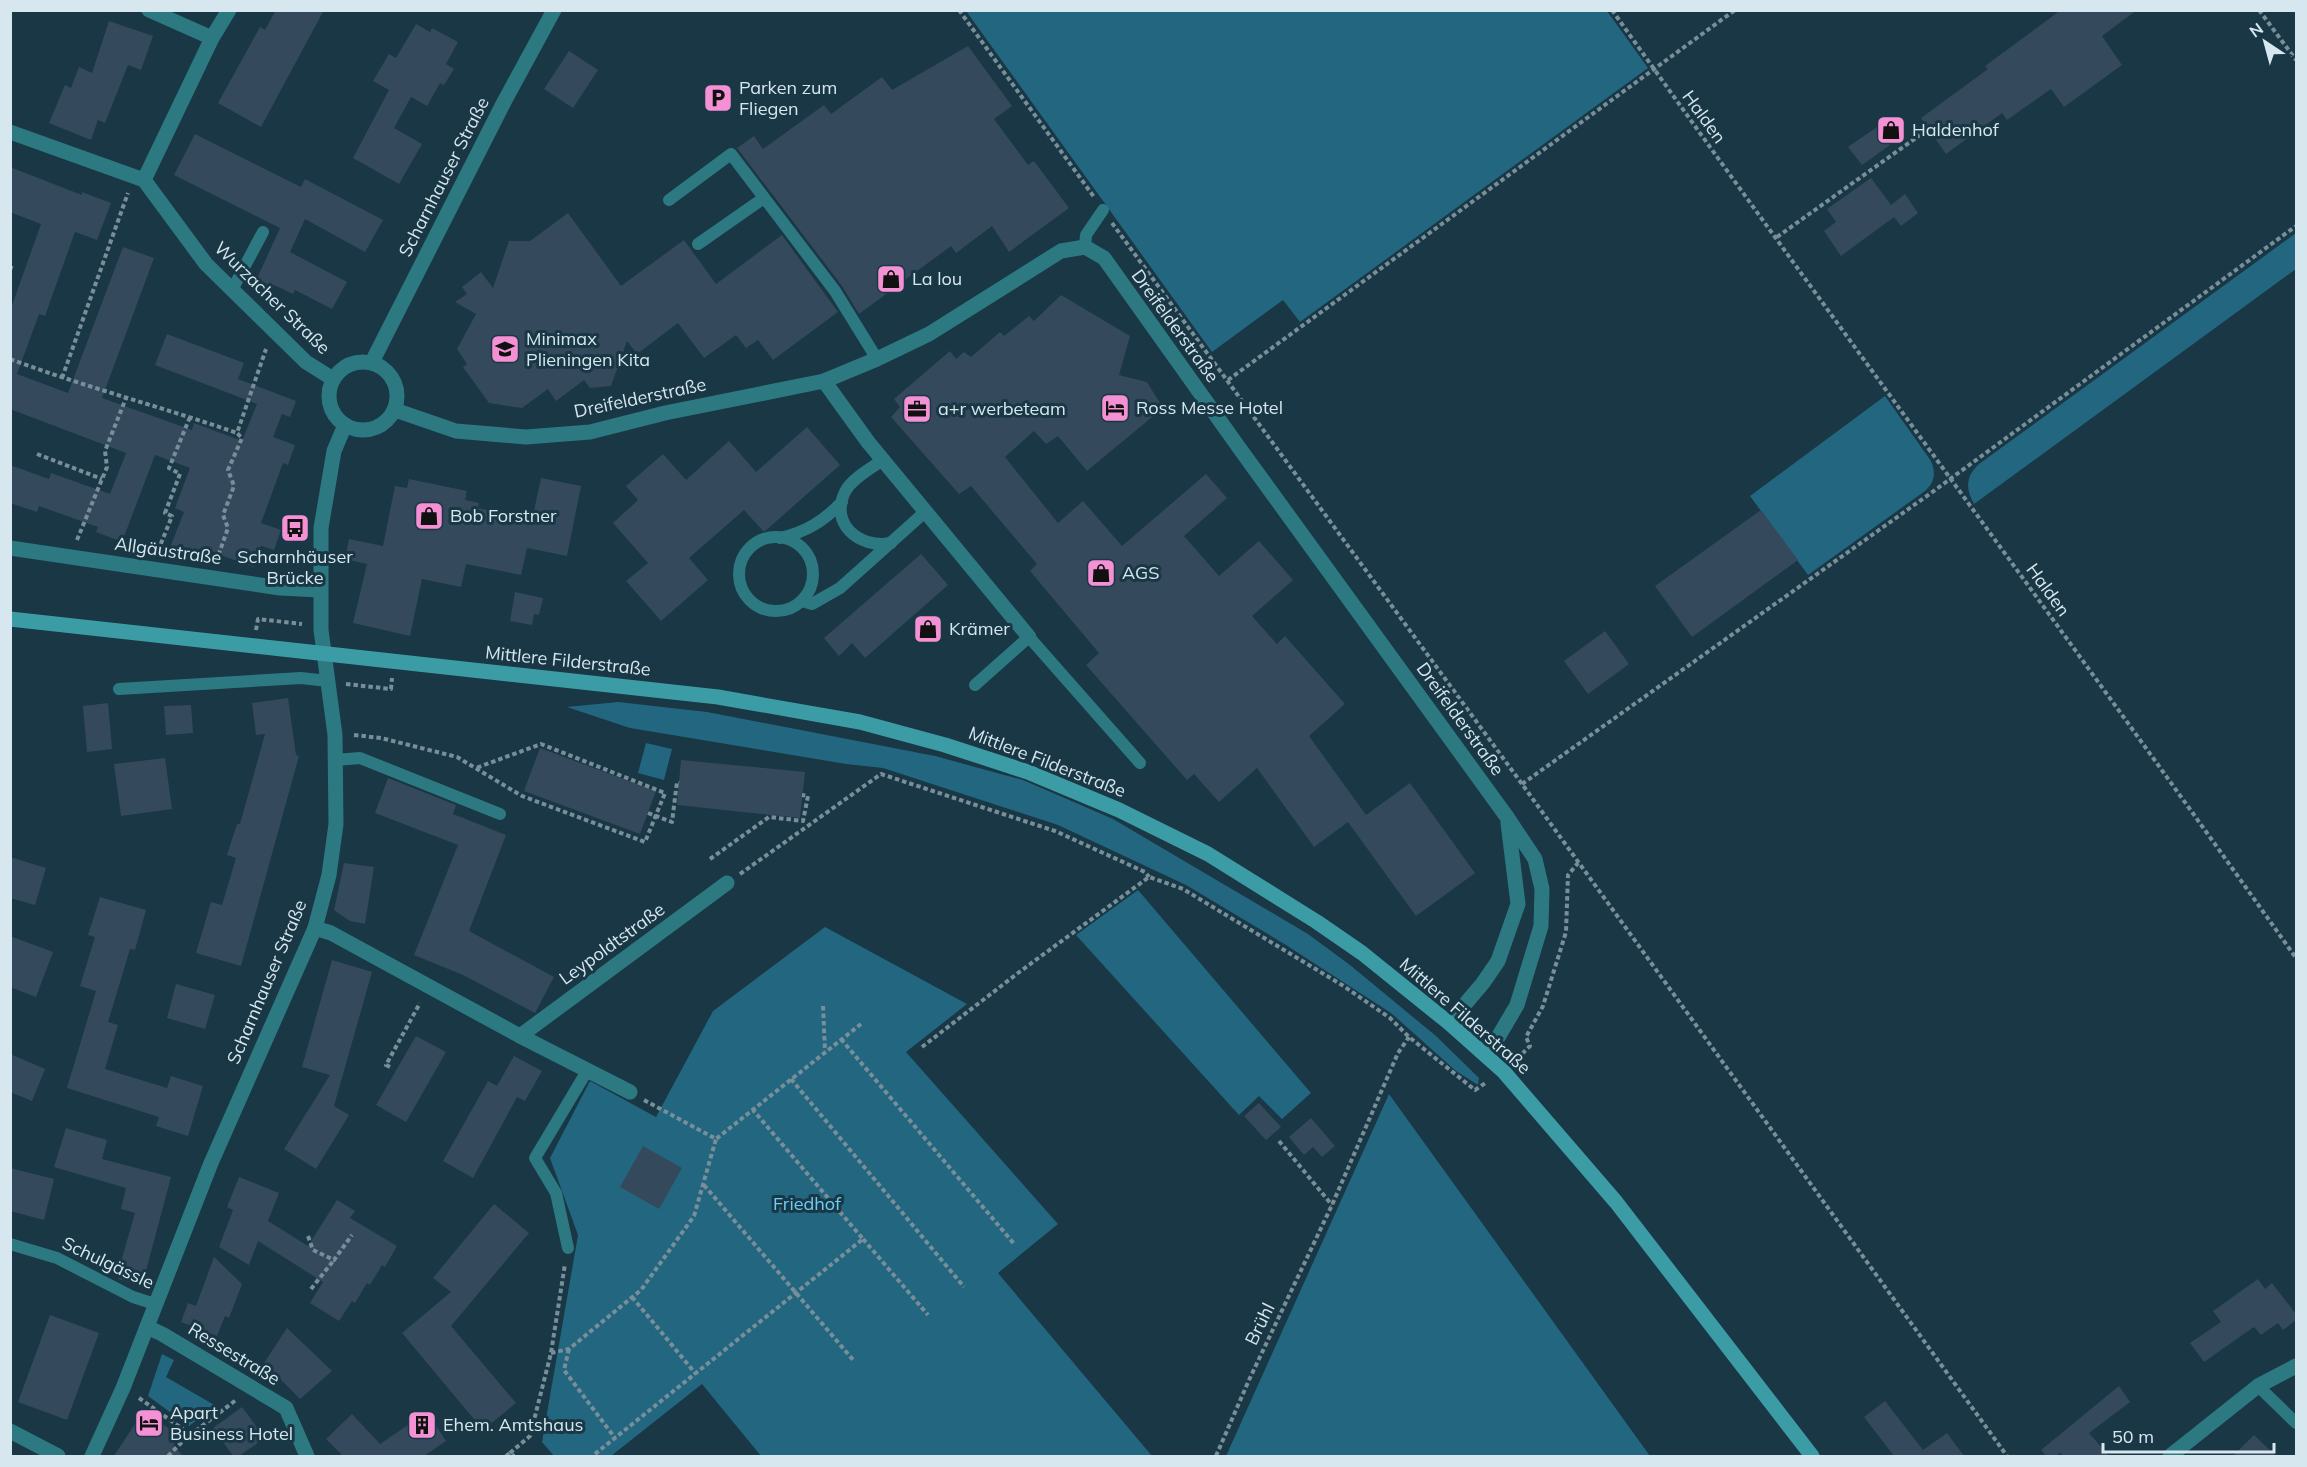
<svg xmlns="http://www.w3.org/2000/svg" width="2307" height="1467" viewBox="0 0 2307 1467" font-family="Mulish,sans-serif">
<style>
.green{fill:#226680}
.building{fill:#35495d}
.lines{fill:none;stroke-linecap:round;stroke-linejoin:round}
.path{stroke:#788f9a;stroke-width:4;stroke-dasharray:4.5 3;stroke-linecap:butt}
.lane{stroke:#2d7981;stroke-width:12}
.street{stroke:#2d7981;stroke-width:15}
.secondary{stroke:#3c9ca6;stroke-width:15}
.labels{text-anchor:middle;stroke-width:6;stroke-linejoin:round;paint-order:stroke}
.poi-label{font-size:18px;fill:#d6e7ef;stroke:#193744;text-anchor:start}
.street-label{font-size:18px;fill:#d6e7ef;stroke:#193744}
.park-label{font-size:18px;fill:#6dcdf6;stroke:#193744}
</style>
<rect width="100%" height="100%" fill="#193744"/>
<g class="green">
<polygon points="966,11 1607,11 1648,68 1300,322 1283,300 1212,352"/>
<path d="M2296,233V269L1974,504C1965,488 1966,476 1979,464Z"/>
<path d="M1885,396L1931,461C1936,473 1935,482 1925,491L1808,575L1750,496Z"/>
<polygon points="618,702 707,712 935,756 1023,780 1113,819 1308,934 1350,965 1436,1036 1479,1078 1478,1085 1456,1071 1391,1013 1286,945 1186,885 1058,825 883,768 846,764 630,728 567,707"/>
<polygon points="646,743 672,749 664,780 638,773"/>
<polygon points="1138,890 1311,1093 1282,1119 1259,1096 1239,1115 1076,935"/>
<polygon points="825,927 967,1004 906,1052 1058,1224 998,1273 1152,1456 761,1456 702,1384 611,1456 554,1456 542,1442 578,1235 550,1158 590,1081 656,1117 713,1011"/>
<polygon points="1389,1094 1650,1456 1226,1456"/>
<polygon points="162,1354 174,1360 166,1377 216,1406 189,1426 148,1396"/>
</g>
<g class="building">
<polygon points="276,10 324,10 261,127 218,103 260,27 265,30"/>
<polygon points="2061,10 2137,10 2102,36 2122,65 2064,107 2051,89 2007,120 2002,113 1946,154 1921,118 1988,69 1985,66"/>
<polygon points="109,21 153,36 141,70 128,65 105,123 98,120 91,140 49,123 65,85 71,88 79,67 92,73"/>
<polygon points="416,24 430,32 432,28 458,42 446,64 454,69 444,85 440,83 427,106 411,97 394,128 422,144 399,184 353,158 389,90 373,81 389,54 396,58"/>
<polygon points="968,46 1012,106 994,119 1028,165 1034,161 1069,208 1009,252 992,226 956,253 951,246 859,314 842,286 737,148 754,136 763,149 824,105 831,114 882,77 892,90"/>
<polygon points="569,51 598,70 573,108 544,89"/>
<polygon points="1877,127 1890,145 1862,165 1848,147"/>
<polygon points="195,134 301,187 305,179 383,220 365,252 305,219 290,252 347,282 332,309 295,290 293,294 274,285 270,293 254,285 280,228 174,175"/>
<polygon points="10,167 82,195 82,192 111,203 97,240 75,232 45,316 39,314 17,374 68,393 123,247 154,258 102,398 192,430 194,423 242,441 257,404 155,365 167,334 244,363 238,379 296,401 290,417 282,414 273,437 295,445 288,465 283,463 261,523 281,530 274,550 261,546 254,567 200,548 195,560 169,550 184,512 175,508 190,468 155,455 122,542 96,532 98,527 39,506 37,512 10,503 10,465 49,479 51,473 110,494 126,453 10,409 10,311 41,224 10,212"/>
<polygon points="1871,178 1891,205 1905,194 1918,213 1901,226 1894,217 1841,256 1824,231 1836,222 1827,209"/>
<polygon points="568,213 621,286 684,240 716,284 782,235 838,312 773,360 758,340 746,348 736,335 704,358 678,323 637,354 627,341 611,386 590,388 584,380 556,401 548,389 522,408 489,403 463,367 467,364 457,349 476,314 455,302 467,294 462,287 481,272 493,288 509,241 530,241"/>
<polygon points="1061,295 1130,336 1119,375 1147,382 1163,408 1087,471 1058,436 1046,444 1034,431 1005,457 1058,523 1083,501 1122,546 1206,474 1227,498 1184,536 1219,576 1259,541 1293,580 1252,616 1277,644 1285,636 1345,704 1309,736 1366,815 1410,783 1475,873 1416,916 1348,822 1314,847 1257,768 1219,802 1194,774 1187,780 1086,665 1099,653 1030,571 1037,564 971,486 959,494 891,417 900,407 894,399 950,351 956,359 964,352 971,357 1000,332 1004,336 1029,316 1034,321"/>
<polygon points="807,427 840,465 764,532 744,510 689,558 708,580 661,621 626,581 648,563 613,523 638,500 626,486 663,454 686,480 729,441 756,472"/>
<polygon points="541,478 581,486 567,556 527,548 521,575 466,564 461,587 422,579 410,636 353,623 367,564 345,559 349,539 383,546 395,486 407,488 409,479 467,491 465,500 479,503 478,508 532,520"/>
<polygon points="1761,510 1798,560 1692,637 1655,586"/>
<polygon points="921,554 948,585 865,658 852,643 839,656 824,638"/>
<polygon points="515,592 543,598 539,615 534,614 532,625 510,621"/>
<polygon points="1605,631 1629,664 1588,694 1564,661"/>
<polygon points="288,698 296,755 299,756 241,966 196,953 211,902 222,905 236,858 227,855 237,824 240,824 265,734 256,735 252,703"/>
<polygon points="108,703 112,749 87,752 83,706"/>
<polygon points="191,705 193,733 166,735 164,706"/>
<polygon points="540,748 656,791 640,834 524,791"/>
<polygon points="165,758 172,809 121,816 114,764"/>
<polygon points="681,760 805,772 800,818 677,805"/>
<polygon points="388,778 456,805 453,814 506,835 469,931 554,977 535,1013 463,975 414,955 458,845 375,813"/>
<polygon points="10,857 46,868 35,905 10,898"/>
<polygon points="344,863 374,867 365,924 350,921 334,910"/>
<polygon points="100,897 146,910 135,950 130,949 108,1022 118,1025 105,1069 167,1088 171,1076 203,1086 188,1136 156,1126 159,1117 67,1088 96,991 80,986 95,937 88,935"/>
<polygon points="10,936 53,952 36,997 10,987"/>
<polygon points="332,960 372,972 334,1106 349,1115 316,1169 284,1149 330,1075 302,1067"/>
<polygon points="176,984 215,995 205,1029 167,1018"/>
<polygon points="416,1036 446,1052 406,1122 376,1105"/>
<polygon points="10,1054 45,1069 32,1101 10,1092"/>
<polygon points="514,1056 542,1071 525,1101 517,1097 473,1178 443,1161 488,1081 497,1086"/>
<polygon points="1259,1103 1281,1127 1266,1140 1244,1116"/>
<polygon points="1311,1118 1335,1146 1322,1157 1313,1147 1304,1155 1289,1137"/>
<polygon points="66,1128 107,1140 102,1159 171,1177 142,1286 118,1279 118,1272 135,1213 121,1209 126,1188 54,1167"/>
<polygon points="643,1146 682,1168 659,1209 620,1187"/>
<polygon points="10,1168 54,1179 44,1220 10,1211"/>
<polygon points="239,1177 279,1193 268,1221 308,1246 337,1200 355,1211 350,1218 397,1246 385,1267 382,1265 370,1285 367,1283 355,1303 352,1301 339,1321 310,1303 323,1282 258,1241 249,1265 219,1247 233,1210 227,1207"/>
<polygon points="494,1204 529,1233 451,1326 516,1403 483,1430 402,1333 451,1292 433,1278"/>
<polygon points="214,1257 242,1284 229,1318 225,1316 217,1336 181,1322 188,1303 196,1306"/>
<polygon points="2258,1279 2265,1289 2272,1283 2296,1314 2296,1320 2283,1330 2278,1323 2261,1335 2254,1327 2204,1362 2190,1343 2221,1322 2213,1311"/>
<polygon points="50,1315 99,1333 67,1420 18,1402"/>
<polygon points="287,1328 332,1371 300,1399 264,1363"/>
<polygon points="2119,1386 2130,1402 2089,1433 2109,1456 2063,1456 2060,1453 2056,1456 2046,1456 2041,1450"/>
<polygon points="1885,1401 1923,1450 1947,1433 1964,1456 1894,1456 1864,1417"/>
<polygon points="242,1407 265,1438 239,1456 233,1456 213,1428"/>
<polygon points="144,1410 180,1437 173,1445 183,1456 114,1456"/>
<polygon points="427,1412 446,1441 424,1456 343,1456 326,1439 352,1414 380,1444"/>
<polygon points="2254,1435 2276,1456 2233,1456"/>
</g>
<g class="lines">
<g class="path">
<polyline points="959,10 1094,197"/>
<path d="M1612,10C1838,328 2071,640 2296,958"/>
<polyline points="2259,10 2296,60"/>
<polyline points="1112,223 1522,784 2007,1456"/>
<polyline points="1777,237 1920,135"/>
<polyline points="10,270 12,265"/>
<path d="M10,359C85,387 162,407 237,433"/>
<polyline points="62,378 128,193"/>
<polyline points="1228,380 1735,10"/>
<polyline points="37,454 102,479"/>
<polyline points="77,540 107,467 105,451 126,398"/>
<polyline points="158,551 172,516 165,513 180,474 169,468 190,417"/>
<polyline points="216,562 228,528 223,515 234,486 228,470 242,438 237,433 266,349"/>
<polyline points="256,630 258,619 302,624"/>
<polyline points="346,684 391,689 392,678"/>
<polyline points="354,735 381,738 457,757 522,796 645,842 665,793 541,744 476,768"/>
<polyline points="1522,784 1931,493 2296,226"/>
<polyline points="648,813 672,822 677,782 679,783"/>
<polyline points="710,859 769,817 803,821 808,796 802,795"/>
<polyline points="740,874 881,774 1055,831 1145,872 1149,877"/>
<polyline points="823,1006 825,1051"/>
<polyline points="841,1039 1015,1245"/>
<polyline points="922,1047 1018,973 1149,877 1183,889 1342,985 1390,1018 1409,1037 1475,1090 1487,1082"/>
<polyline points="1517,1059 1530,1046 1526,1037 1543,1006 1566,932 1568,875 1578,863"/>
<polyline points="390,1067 386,1065 420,1003"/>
<polyline points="791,1079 964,1287"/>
<polyline points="644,1100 716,1139 861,1024"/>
<polyline points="1279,1141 1332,1205"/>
<polyline points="704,1185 854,1361"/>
<polyline points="308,1236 313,1250 334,1260 352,1235"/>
<polyline points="863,1239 928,1315"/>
<polyline points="311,1289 334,1260"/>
<polyline points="632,1297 696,1374"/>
<polyline points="569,1349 564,1370 615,1438"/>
<polyline points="551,1353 569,1349 641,1290 694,1216 716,1139"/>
<polyline points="139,1398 191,1435"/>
<polyline points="510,1453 530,1436 551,1353 565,1264"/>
<polyline points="595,1454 863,1239 753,1110"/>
<polyline points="168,1456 185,1439 236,1400"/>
<polyline points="506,1456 510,1453 514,1456"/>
<polyline points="1216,1456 1249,1380 1332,1205 1398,1053 1409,1037"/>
</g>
<g class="lane">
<polyline points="669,200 731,154 835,291 877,359"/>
<polyline points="698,244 764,198"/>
<polyline points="1085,247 1086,235 1103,210"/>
<polyline points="232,290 263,232"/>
<path d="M882,460C871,469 854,477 846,490C828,523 859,549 891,543"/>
<circle cx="776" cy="574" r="37"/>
<path d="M780,538C806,532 824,521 842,502"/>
<polyline points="802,601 812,604 840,588 925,512"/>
<polyline points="975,685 1029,637 1140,763"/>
<polyline points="119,689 301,678 328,681"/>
<polyline points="335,760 360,758 500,814"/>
<polyline points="10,1244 57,1258 133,1297 155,1304"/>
<polyline points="568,1248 556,1193 535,1158 587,1071"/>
<polyline points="2258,1386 2296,1423"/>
</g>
<g class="street">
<polyline points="149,10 212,38"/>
<polyline points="10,132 144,180 206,264 306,362 333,379"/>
<polyline points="144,180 212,38 229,10"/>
<polyline points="372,362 504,102 554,10"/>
<circle cx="363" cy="396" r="34"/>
<polyline points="824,381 868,442 1029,637"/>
<polyline points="395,410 456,431 526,437 590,432 665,413 824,381 877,359 929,334 1061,251 1085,247 1104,258 1240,449 1507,817 1535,859 1542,889 1541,926 1517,1005 1487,1056"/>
<polyline points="10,548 280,588 320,590"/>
<polyline points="315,928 331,933 520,1036 630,1092"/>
<polyline points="1449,1023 1483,983 1498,961 1518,904 1508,823"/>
<polyline points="520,1036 727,883"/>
<polyline points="147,1327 162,1334 286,1408 307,1456"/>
<polyline points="10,1431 58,1456"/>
<polyline points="92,1456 123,1388 211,1163 315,928 329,875 336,824 335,735 321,630 321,528 334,451 345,425"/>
<polyline points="2170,1456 2258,1386 2296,1366"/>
</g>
<polyline class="secondary" points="10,619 718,697 860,722 945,745 1028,772 1119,810 1208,854 1317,922 1362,953 1449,1023 1504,1072 1616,1202 1812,1456"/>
</g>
<defs>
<g id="parking-square" transform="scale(1.5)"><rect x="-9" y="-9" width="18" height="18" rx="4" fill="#f491d4" stroke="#193744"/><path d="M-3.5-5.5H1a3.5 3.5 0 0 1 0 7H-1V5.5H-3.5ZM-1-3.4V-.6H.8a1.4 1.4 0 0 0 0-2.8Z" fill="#111"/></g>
<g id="shop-square" transform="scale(1.5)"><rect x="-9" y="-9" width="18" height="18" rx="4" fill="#f491d4" stroke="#193744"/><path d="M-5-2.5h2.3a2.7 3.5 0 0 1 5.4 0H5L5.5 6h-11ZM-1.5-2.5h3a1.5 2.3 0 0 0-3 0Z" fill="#111"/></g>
<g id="school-square" transform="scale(1.5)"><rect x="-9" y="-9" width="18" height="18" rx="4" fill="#f491d4" stroke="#193744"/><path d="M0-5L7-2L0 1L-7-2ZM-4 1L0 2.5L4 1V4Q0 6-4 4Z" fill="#111"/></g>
<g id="hotel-square" transform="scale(1.5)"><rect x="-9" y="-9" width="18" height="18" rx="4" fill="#f491d4" stroke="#193744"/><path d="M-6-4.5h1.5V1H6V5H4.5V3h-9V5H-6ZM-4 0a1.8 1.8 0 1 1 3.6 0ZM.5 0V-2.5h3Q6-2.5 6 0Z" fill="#111"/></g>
<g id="office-square" transform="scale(1.5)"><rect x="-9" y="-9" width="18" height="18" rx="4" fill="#f491d4" stroke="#193744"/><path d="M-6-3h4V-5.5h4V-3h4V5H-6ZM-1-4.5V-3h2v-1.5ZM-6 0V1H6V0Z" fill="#111"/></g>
<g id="bus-square" transform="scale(1.5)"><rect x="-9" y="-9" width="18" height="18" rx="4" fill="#f491d4" stroke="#193744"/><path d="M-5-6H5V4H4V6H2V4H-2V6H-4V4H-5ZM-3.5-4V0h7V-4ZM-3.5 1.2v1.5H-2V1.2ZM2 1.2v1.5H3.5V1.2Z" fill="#111"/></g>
<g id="building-square" transform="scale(1.5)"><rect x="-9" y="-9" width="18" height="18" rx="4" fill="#f491d4" stroke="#193744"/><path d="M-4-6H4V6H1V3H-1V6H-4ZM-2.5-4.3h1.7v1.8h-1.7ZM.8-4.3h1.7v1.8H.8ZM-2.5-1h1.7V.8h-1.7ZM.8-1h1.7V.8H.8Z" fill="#111"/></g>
</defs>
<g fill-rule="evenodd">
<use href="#parking-square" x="718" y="98"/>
<use href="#shop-square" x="1891" y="130"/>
<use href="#shop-square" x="891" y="279"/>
<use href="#school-square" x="505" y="349"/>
<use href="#hotel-square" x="1115" y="408"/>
<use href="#office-square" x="917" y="409"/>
<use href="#shop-square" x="429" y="516"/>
<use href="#bus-square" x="295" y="528"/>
<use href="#shop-square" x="1101" y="573"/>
<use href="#shop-square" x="928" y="629"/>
<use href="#hotel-square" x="149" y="1423"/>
<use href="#building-square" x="422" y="1425"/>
</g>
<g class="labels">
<g class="poi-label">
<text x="739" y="94">Parken zum<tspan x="739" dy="21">Fliegen</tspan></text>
<text x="1912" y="136">Haldenhof</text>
<text x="912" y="285">La lou</text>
<text x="526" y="345">Minimax<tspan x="526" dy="21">Plieningen Kita</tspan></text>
<text x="1136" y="414">Ross Messe Hotel</text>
<text x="938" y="415">a+r werbeteam</text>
<text x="450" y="522">Bob Forstner</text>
<text x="295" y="563" text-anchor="middle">Scharnhäuser<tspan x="295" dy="21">Brücke</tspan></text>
<text x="1122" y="579">AGS</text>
<text x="949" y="635">Krämer</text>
<text x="170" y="1419">Apart<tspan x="170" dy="21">Business Hotel</tspan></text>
<text x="443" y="1431">Ehem. Amtshaus</text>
</g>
<g class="street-label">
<text transform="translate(1704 117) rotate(54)" y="6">Halden</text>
<text transform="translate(444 177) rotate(-63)" y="6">Scharnhauser Straße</text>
<text transform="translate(272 298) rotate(44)" y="6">Wurzacher Straße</text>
<text transform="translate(1175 326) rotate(54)" y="6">Dreifelderstraße</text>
<text transform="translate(640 398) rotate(-12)" y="6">Dreifelderstraße</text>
<text transform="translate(168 551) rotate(8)" y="6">Allgäustraße</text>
<text transform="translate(2048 590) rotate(54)" y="6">Halden</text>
<text transform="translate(568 661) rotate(6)" y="6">Mittlere Filderstraße</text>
<text transform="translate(1460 719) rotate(54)" y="6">Dreifelderstraße</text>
<text transform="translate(1047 762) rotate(21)" y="6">Mittlere Filderstraße</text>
<text transform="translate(612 944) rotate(-36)" y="6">Leypoldtstraße</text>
<text transform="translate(267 982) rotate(-67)" y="6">Scharnhauser Straße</text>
<text transform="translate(1465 1016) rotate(41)" y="6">Mittlere Filderstraße</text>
<text transform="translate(108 1263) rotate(25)" y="6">Schulgässle</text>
<text transform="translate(1260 1324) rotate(-64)" y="6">Brühl</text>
<text transform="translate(234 1354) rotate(31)" y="6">Ressestraße</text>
</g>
<g class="park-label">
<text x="807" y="1210">Friedhof</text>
</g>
</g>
<rect width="2307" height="1467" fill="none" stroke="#d6e7ef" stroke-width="24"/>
<g transform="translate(2265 42) rotate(324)" stroke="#193744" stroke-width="4.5" paint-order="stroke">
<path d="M0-4.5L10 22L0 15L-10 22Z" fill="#d6e7ef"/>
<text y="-9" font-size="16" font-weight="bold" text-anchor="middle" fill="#d6e7ef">N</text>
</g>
<path d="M2103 1443v9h171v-9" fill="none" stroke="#d6e7ef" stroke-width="3"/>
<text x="2112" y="1443" font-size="18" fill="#d6e7ef" stroke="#193744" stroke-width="4.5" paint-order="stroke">50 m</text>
</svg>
